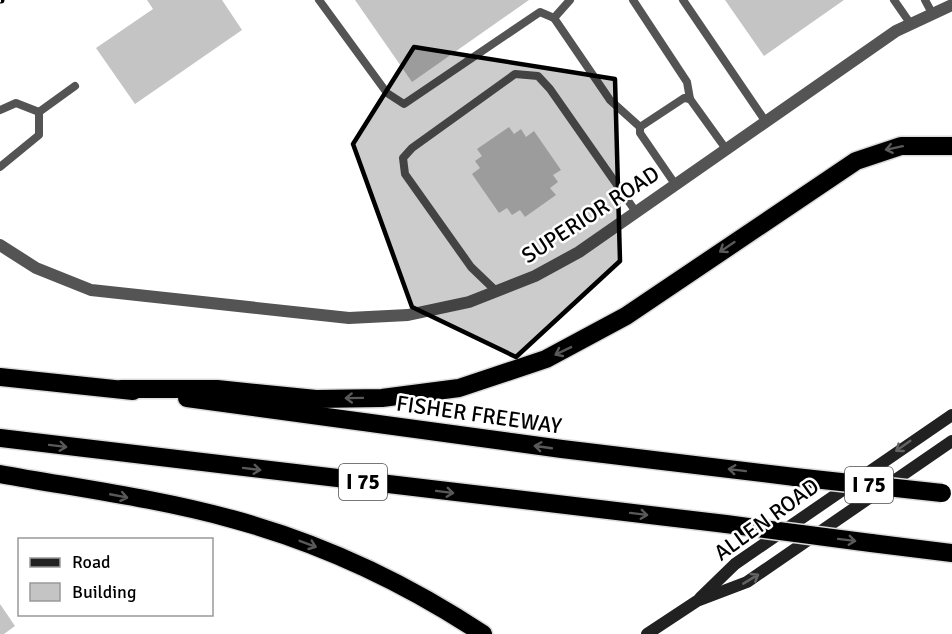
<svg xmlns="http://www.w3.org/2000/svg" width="952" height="634" viewBox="0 0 952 634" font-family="Signika,sans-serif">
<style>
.building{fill:#c4c4c4}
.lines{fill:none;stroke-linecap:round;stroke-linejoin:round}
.highway-casing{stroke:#dbdbdb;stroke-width:21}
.lane{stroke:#545454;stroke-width:8}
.street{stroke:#545454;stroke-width:12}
.secondary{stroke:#212121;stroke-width:12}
.highway{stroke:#000;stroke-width:18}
.rail-casing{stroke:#000;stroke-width:7}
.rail{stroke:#fff;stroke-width:4.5;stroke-dasharray:14;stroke-linecap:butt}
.highway-bridge-casing{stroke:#dbdbdb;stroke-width:21;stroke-linecap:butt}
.highway-bridge{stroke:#000;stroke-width:18}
.oneway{stroke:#595959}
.oneway2{stroke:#646464}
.marked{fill:#000;fill-opacity:0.2;stroke:#000;stroke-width:4.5;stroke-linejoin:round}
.labels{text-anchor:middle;stroke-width:5;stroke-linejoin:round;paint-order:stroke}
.shield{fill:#fff;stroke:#4c4c4c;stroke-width:1.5}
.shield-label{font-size:21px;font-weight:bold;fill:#000}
.street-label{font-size:22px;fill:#000;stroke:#fff}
</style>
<rect width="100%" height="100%" fill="#fff"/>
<g class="building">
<polygon points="147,0 222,0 242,30 135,104 96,48 153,9"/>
<polygon points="355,0 529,0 412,82"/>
<polygon points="725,0 844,0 764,56"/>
<polygon points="509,127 514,134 521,129 526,137 534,131 561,170 553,175 558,182 550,188 556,195 525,217 520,210 512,215 507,208 499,213 472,174 480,168 475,161 482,156 477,149"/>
<polygon points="0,604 15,626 4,634 0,634"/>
</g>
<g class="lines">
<g class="highway-casing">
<g id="highway">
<polyline points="0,377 133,391"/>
<polyline points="121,389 217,389 316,399 382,398 459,388 546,359 626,316 856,161 901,146 952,146"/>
<polyline points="187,398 562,449 795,477"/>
<polyline points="0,438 726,524"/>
<path d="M0,474C77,488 156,498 232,519C321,543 406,583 483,634"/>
<polyline points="871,543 952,553"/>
</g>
</g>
<g class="lane">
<polyline points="319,0 387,93 404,104 540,12 554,18"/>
<polyline points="570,0 554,18 610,100 640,127"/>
<polyline points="633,0 687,82 690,99"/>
<polyline points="683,0 766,122"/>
<polyline points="894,0 910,23"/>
<polyline points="925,0 932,13"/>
<polyline points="0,110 16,103 39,112 39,135 0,167"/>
<polyline points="39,112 75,86"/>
<polyline points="675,184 640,133 640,127 684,98 690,99 726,149"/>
<polyline points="497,292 471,267 405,174 403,158 412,148 515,74 538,76 550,89 636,212"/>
</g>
<polyline class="street" points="0,245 36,268 91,290 349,318 408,315 469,302 535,276 579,252 896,31 952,5"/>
<g class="secondary">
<polyline points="700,598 735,564 952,415"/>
<polyline points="647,634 697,601 747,582 952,441"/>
</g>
<use href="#highway" class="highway"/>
<g class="rail-casing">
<polyline id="rail" points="0,0 1,0"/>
</g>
<use href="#rail" class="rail"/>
<g class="highway-bridge-casing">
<g id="highway-bridge">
<polyline points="795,477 942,493"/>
<polyline points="726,524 871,543"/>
</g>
</g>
<use href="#highway-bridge" class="highway-bridge"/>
</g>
<defs><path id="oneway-shaft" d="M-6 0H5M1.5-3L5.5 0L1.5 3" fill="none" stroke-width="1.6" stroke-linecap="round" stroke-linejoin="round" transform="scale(1.5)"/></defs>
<g class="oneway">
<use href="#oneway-shaft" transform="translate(894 148) rotate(168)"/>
<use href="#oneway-shaft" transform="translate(727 247) rotate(146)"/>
<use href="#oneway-shaft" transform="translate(563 351) rotate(154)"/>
<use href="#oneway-shaft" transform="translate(354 398) rotate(179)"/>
<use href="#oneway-shaft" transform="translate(58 446) rotate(7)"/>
<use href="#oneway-shaft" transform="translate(543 447) rotate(-172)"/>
<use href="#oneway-shaft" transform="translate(252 469) rotate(7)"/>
<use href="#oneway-shaft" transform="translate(737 470) rotate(-173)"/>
<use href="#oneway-shaft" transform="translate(445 492) rotate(7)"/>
<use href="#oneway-shaft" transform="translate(119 496) rotate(11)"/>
<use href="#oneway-shaft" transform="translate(639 514) rotate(7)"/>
<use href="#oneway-shaft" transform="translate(847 540) rotate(7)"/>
<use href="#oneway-shaft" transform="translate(308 544) rotate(21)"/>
</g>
<g class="oneway2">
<use href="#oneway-shaft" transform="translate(903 446) rotate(145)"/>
<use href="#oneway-shaft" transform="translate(751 579) rotate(-31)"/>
</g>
<path class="marked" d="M414,47L615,79L620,261L516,357L412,307L353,144Z"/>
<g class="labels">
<g class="shield">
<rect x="339" y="464" width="48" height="36" rx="4.5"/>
<rect x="845" y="467" width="48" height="36" rx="4.5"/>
</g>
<g class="shield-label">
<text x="363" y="489">I 75</text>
<text x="869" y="492">I 75</text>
</g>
<g class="street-label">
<text transform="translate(590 214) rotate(-33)" y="8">SUPERIOR ROAD</text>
<text transform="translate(479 414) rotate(8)" y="8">FISHER FREEWAY</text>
<text transform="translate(766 519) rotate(-36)" y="8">ALLEN ROAD</text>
</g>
</g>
<rect x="18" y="538" width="195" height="78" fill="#ffffff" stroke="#999999" stroke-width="1.5"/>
<rect x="30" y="558" width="30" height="9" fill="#212121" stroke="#999999" stroke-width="1.5"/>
<text x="72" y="568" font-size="18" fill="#000000">Road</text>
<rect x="30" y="583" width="30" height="18" fill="#c4c4c4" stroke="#999999" stroke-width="1.5"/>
<text x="72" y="598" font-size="18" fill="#000000">Building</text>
</svg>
